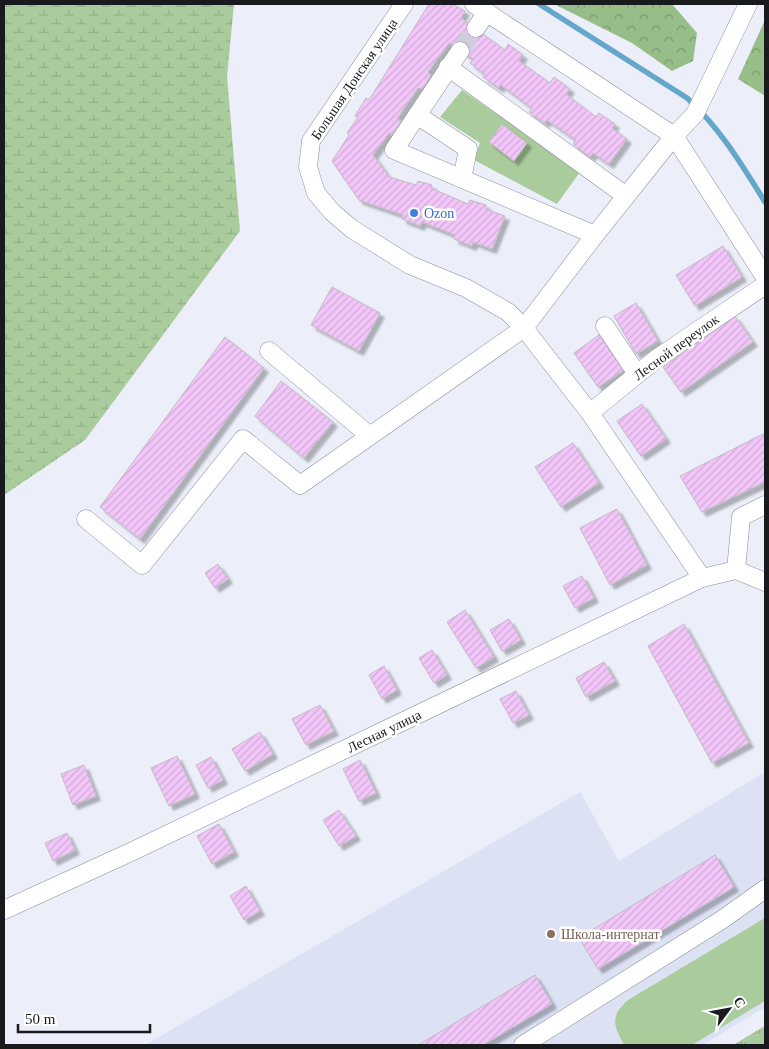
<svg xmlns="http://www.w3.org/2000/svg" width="769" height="1049" viewBox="0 0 769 1049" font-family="'Times New Roman',serif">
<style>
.built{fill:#dde1f4}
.grass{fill:#aacc9d}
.forest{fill:url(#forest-crowns)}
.wetland{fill:url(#wetland-marsh)}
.park{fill:url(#park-tufts)}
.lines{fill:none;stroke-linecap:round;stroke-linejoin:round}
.stream{stroke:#65a7cb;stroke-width:5.5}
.building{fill:url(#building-hatch);stroke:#c2bac4;filter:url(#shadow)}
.minor-tunnel{stroke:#ccced9;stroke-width:18;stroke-dasharray:18 9;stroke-linecap:butt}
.minor-casing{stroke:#8c8e99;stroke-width:19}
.minor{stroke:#fff;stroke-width:18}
.shop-dot{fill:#3f7fe0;stroke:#fff;stroke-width:2}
.education-dot{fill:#8d6e63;stroke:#fff;stroke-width:2}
.labels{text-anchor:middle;stroke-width:5;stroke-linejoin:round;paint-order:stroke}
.street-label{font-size:14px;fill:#191a1e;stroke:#fff}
.shop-label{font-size:14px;fill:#366cbe;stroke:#fff;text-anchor:start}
.education-label{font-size:14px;fill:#785e54;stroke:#fff;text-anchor:start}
</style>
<defs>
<pattern id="forest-crowns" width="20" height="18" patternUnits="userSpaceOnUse" patternTransform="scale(1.25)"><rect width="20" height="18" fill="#97bd88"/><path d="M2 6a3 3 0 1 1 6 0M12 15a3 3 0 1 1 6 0" fill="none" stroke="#7a996f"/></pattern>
<pattern id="wetland-marsh" width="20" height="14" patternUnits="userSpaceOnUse" patternTransform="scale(1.25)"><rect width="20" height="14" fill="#aacc9d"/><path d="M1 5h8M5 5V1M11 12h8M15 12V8" fill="none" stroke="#92af87"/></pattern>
<pattern id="park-tufts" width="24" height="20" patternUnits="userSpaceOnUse" patternTransform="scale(1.25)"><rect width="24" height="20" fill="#aacc9d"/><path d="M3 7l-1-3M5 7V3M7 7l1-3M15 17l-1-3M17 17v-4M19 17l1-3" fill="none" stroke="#92af87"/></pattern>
<pattern id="building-hatch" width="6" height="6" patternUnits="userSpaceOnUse" patternTransform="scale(1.25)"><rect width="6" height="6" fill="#f3c6fa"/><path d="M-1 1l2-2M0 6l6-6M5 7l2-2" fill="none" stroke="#d0aad6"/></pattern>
<filter id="shadow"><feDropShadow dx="4.5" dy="4.5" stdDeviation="1" flood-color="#0004"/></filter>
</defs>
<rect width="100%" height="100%" fill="#eceefa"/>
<polygon class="built" points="765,772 765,1007 703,1045 145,1045 580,792 619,861"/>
<g class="grass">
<polygon points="462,90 580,172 557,204 474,160 480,143 440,117"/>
<path d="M765,918V1001L692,1045H624C613,1025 610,1016 628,1000Z"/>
</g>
<g class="forest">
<polygon points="554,4 672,4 697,33 693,61 672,71 632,43"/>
<polygon points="765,20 765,96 738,79"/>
</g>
<polygon class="wetland" points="4,4 234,4 227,76 240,231 85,440 4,495"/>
<polygon class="park" points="765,1026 765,1045 733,1045"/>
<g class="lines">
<path class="stream" d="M539,4L687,98C720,128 742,165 765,202"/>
</g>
<g class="building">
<polygon points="429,4 453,4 465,11 461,18 505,50 508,44 523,55 519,61 550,83 554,77 570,89 566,94 596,117 599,113 615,124 612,128 627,139 609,164 593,153 590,157 573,144 576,140 547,120 545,123 529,112 532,108 501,85 499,88 483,77 485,74 470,63 473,59 449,43 428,72 431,75 422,89 418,88 397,119 401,121 392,135 389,133 373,155 389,177 416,185 418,181 432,185 431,188 468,204 470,200 486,205 486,209 505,216 492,249 473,242 472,246 454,239 455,235 422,222 420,226 402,219 403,215 359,200 332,161 349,135 347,133 358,117 355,116 366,98 369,100"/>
<polygon points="502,124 527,143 514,161 489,142"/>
<polygon points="723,246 742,277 695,306 676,275"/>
<polygon points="332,287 380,313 359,351 311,325"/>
<polygon points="636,303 658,341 636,354 614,316"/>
<polygon points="735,316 753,342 681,392 663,367"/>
<polygon points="599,335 624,370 598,387 574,353"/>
<polygon points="225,337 264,368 140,539 100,507"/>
<polygon points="281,381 333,422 304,458 255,416"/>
<polygon points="642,404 666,439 641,456 617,421"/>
<polygon points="765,433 765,482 702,512 680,476"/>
<polygon points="573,443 599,483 561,507 535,467"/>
<polygon points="617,509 647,565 610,585 580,528"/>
<polygon points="218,564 228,579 215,588 205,573"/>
<polygon points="582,576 594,598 575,608 563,586"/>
<polygon points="465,610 494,657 476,668 447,622"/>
<polygon points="509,619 521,640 502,651 490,630"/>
<polygon points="684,624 749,743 712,763 648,646"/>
<polygon points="432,650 447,675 434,683 419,658"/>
<polygon points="604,662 615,681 586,697 576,678"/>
<polygon points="384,666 397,690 382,699 369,675"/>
<polygon points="516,691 529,715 513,723 500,699"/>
<polygon points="320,705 334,731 306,745 292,719"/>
<polygon points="260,732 273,754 245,771 232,749"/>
<polygon points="177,756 195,794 169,806 151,768"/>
<polygon points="211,757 223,780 208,788 196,765"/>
<polygon points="360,760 376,793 359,801 343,769"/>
<polygon points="84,765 96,796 73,805 61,774"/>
<polygon points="339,810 356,836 339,846 323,820"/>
<polygon points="219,824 234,852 212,864 197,836"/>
<polygon points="67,833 75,850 53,861 45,843"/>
<polygon points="715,855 734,887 598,969 579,938"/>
<polygon points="246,886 260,911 244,920 230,896"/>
<polygon points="535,975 552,1004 483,1045 418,1045"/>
</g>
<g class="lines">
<polyline class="minor-tunnel" points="460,51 476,28"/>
<g class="minor-casing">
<g id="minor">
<polyline points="404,4 311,141 308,167 316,193 332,212 352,229 410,265 466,288 508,312 524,328 590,413 702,578"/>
<polyline points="474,4 674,136 765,277"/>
<polyline points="476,28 487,12"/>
<polyline points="460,51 394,150 595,235"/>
<polyline points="448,67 626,196"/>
<polyline points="417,115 468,149 462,179"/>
<polyline points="605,326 637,374"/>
<polyline points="269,351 370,436"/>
<polyline points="590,413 656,359 765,285"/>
<polyline points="86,519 142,565 243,439 300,485 524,328 595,235 674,136 695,114 748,4"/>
<polyline points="736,570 741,517 765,505"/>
<polyline points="4,910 133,851 702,578 736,570 765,582"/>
<polyline points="523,1045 723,919 765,889"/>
</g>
</g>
<use href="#minor" class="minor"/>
</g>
<circle class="shop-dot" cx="414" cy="213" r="5"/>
<circle class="education-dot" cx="551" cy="934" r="5"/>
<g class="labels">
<g class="street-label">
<text transform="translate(354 79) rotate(-56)" y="5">Большая Донская улица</text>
<text transform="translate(676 347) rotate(-36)" y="5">Лесной переулок</text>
<text transform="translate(384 731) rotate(-26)" y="5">Лесная улица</text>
</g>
<g class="shop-label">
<text x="424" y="218">Ozon</text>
</g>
<g class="education-label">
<text x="561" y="939">Школа-интернат</text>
</g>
</g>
<rect width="769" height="1049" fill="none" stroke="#191a1e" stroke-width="10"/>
<g transform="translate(729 1009) rotate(58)" stroke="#ffffff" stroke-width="4" paint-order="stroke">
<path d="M0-4L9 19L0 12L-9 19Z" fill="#191a1e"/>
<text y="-8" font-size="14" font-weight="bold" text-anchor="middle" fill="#191a1e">С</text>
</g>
<path d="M18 1024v8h132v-8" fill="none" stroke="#191a1e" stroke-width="2.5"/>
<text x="25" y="1024" font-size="15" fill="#191a1e" stroke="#ffffff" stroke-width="4" paint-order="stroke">50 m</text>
</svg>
